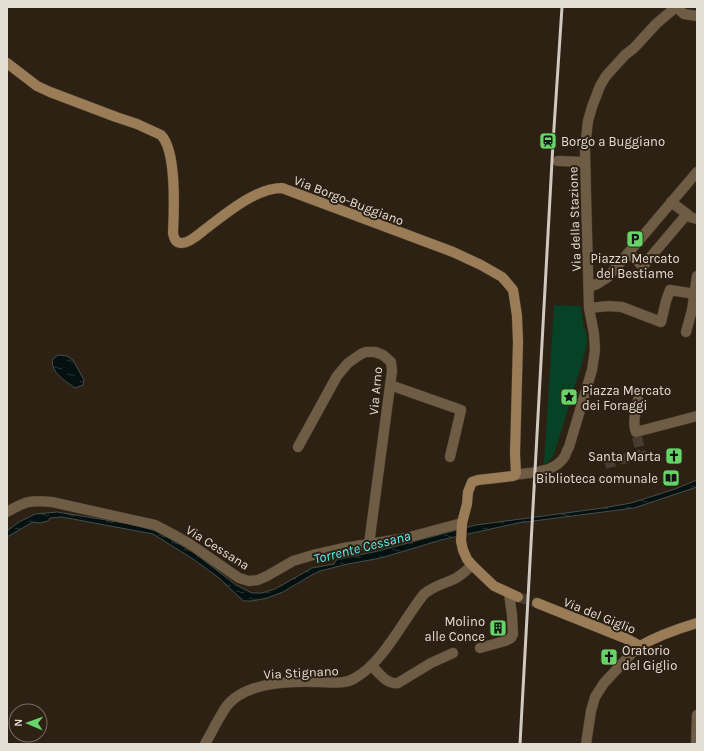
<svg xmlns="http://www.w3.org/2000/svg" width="704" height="751" viewBox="0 0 704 751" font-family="Karla,sans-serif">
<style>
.green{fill:#074126}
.water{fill:url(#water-ripples);stroke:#474e4c}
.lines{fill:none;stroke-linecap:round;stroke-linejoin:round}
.street-tunnel{stroke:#483d30;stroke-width:10;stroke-dasharray:10 5;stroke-linecap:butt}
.secondary-tunnel{stroke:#483d30;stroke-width:10;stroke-dasharray:10 5;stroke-linecap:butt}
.street-casing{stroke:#463b2e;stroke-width:11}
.secondary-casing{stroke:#463b2e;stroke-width:11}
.street{stroke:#6f5c45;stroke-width:10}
.secondary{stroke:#9a7c57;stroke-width:10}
.rail{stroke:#d0c9bf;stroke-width:3}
.labels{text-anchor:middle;stroke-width:4;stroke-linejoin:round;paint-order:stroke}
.poi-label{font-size:13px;fill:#e4ddd4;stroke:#2c2113;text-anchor:start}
.street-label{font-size:13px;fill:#e4ddd4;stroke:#2c2113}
.water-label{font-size:14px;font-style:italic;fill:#5ceff5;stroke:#2c2113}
</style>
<defs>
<pattern id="water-ripples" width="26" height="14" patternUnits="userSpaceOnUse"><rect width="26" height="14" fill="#041111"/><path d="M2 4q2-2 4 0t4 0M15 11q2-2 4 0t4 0" fill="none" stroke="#283333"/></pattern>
</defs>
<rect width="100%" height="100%" fill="#2c2113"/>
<path class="green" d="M554,305L581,306L584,328L586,332L587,338V343L584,356L557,445C554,453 552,462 544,464Z"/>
<g class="water">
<path d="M58,355L67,356L73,360L84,380L83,385L75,388C68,383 55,375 53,366C52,364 53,362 52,360Z"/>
<polygon points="697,480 697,487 634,508 518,523 441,540 381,558 348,564 320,571 310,576 283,592 267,598 252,601 244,601 238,596 219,578 193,559 153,534 62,517 50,518 48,521 40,523 33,522 7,537 7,531 19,522 35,514 57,512 137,525 156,531 193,552 236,585 252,593 262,593 275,589 312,568 334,564 336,560 378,551 476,525 603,508 631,503 675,489"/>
</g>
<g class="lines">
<polyline class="street-tunnel" points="605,464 641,454 636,432"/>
<polyline class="secondary-tunnel" points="518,597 537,603"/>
<g class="street-casing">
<g id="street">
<polyline points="676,7 684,14 697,16"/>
<polyline points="558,161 585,162"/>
<polyline points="687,214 690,217 697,219"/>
<polyline points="628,253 643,266 687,214 671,202"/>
<polyline points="589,287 597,284 608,277 697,172"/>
<polyline points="589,308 609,306 622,307 661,322 666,301 670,290 695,294"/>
<polyline points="686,332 692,310 697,276"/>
<polyline points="390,385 461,410 450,457"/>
<path d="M638,400C636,411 632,422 636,432L697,416"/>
<polyline points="298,447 337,376 348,363 361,354 366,352 375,352 383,355 391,362 392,371 369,544"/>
<path d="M515,475C532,472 555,473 565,456C566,453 567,450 569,447L592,370L595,350L594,334L589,308L586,194L585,148L588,121L592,107L600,86L606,76L625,55L634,48L656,24L676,7"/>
<path d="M7,512C26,501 30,500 52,502L155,525L176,536L190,544L239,578L249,581L258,580L267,576L293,561L313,555L344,548L406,538L462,523"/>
<polyline points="480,648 505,641 511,638 513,634 512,615 509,593"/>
<path d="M372,666C379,673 387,685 398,683L431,663L453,653"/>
<path d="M205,744C212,732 218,719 226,707C244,682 289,681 317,682C330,682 344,685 355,678C384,662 403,620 424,594C434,586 441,585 452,580C460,577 466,571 472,565"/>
<polyline points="586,744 591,711 595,697 604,683 631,654 640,646"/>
<polyline points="696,744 697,715"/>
</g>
</g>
<g class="secondary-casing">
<g id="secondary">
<path d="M7,63L37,86L50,92L116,117L137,124L161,135C177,151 174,211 173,233C174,238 175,243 182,243C189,243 198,235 203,231C224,215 255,188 282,188L453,252L481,265L502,277L509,285L513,290L514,296L517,316L518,342L515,454L516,473L515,475L513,476L478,480L472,482L468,492L467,504L462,523L461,541L463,550L467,559L472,565L494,586L518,597"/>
<path d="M537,603L627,639L640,646C659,635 677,629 697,623"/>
</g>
</g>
<use href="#street" class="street"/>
<use href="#secondary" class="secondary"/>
<polyline class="rail" points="520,744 553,143 562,7"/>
</g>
<defs>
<g id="station-square" transform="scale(0.9)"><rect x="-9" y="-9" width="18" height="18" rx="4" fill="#66d467" stroke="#2c2113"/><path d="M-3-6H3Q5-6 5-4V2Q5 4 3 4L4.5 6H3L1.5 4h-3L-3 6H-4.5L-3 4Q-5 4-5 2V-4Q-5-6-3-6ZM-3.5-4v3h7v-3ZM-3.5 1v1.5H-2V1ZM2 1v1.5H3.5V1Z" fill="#111"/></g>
<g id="parking-square" transform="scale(0.9)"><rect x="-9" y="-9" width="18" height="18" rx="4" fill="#66d467" stroke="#2c2113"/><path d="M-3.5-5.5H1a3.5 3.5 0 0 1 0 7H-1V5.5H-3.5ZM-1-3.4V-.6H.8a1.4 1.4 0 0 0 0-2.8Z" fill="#111"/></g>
<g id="sight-square" transform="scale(0.9)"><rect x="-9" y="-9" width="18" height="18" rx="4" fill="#66d467" stroke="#2c2113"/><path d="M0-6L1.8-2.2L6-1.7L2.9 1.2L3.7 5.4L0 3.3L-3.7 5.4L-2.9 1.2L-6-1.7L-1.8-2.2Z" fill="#111"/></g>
<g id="church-square" transform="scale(0.9)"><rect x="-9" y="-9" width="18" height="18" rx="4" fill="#66d467" stroke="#2c2113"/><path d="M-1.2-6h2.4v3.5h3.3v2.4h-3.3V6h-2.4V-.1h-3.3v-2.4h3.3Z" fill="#111"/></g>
<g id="library-square" transform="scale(0.9)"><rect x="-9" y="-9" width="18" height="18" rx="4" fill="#66d467" stroke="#2c2113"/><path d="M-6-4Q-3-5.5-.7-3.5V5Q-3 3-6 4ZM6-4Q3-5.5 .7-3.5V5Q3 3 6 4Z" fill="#111"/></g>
<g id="building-square" transform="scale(0.9)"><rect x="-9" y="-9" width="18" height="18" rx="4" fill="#66d467" stroke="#2c2113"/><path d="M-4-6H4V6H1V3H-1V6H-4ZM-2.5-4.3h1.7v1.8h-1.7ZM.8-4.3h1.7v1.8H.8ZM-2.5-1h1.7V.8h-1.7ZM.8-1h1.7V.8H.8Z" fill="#111"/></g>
</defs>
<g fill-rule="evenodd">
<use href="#station-square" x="548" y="141"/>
<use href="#parking-square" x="635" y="239"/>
<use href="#sight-square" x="569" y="397"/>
<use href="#church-square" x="674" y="456"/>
<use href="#library-square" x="671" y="478"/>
<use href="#building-square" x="498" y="628"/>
<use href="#church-square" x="609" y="657"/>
</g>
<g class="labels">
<g class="poi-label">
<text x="561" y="146">Borgo a Buggiano</text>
<text x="635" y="263" text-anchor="middle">Piazza Mercato<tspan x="635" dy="15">del Bestiame</tspan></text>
<text x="582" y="395">Piazza Mercato<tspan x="582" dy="15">dei Foraggi</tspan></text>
<text x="661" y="461" text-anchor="end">Santa Marta</text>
<text x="658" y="483" text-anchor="end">Biblioteca comunale</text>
<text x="485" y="626" text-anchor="end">Molino<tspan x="485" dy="15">alle Conce</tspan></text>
<text x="622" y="655">Oratorio<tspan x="622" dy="15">del Giglio</tspan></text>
</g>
<g class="street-label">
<text transform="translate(349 200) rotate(21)" y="5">Via Borgo-Buggiano</text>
<text transform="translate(574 219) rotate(-92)" y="5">Via della Stazione</text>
<text transform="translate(375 391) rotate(-85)" y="5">Via Arno</text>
<text transform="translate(218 547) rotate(32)" y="5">Via Cessana</text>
<text transform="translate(600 615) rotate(22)" y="5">Via del Giglio</text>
<text transform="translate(301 672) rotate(-3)" y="5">Via Stignano</text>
</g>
<g class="water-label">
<text transform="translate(362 547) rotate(-14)" y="5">Torrente Cessana</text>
</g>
</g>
<rect width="704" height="751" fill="none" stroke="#e4ddd4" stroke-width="16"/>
<g transform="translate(28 723) rotate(272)"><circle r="19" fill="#2c2113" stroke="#766c60"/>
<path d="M0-3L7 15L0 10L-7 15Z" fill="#66d467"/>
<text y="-6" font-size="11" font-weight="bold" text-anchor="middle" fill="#e4ddd4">N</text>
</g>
</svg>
